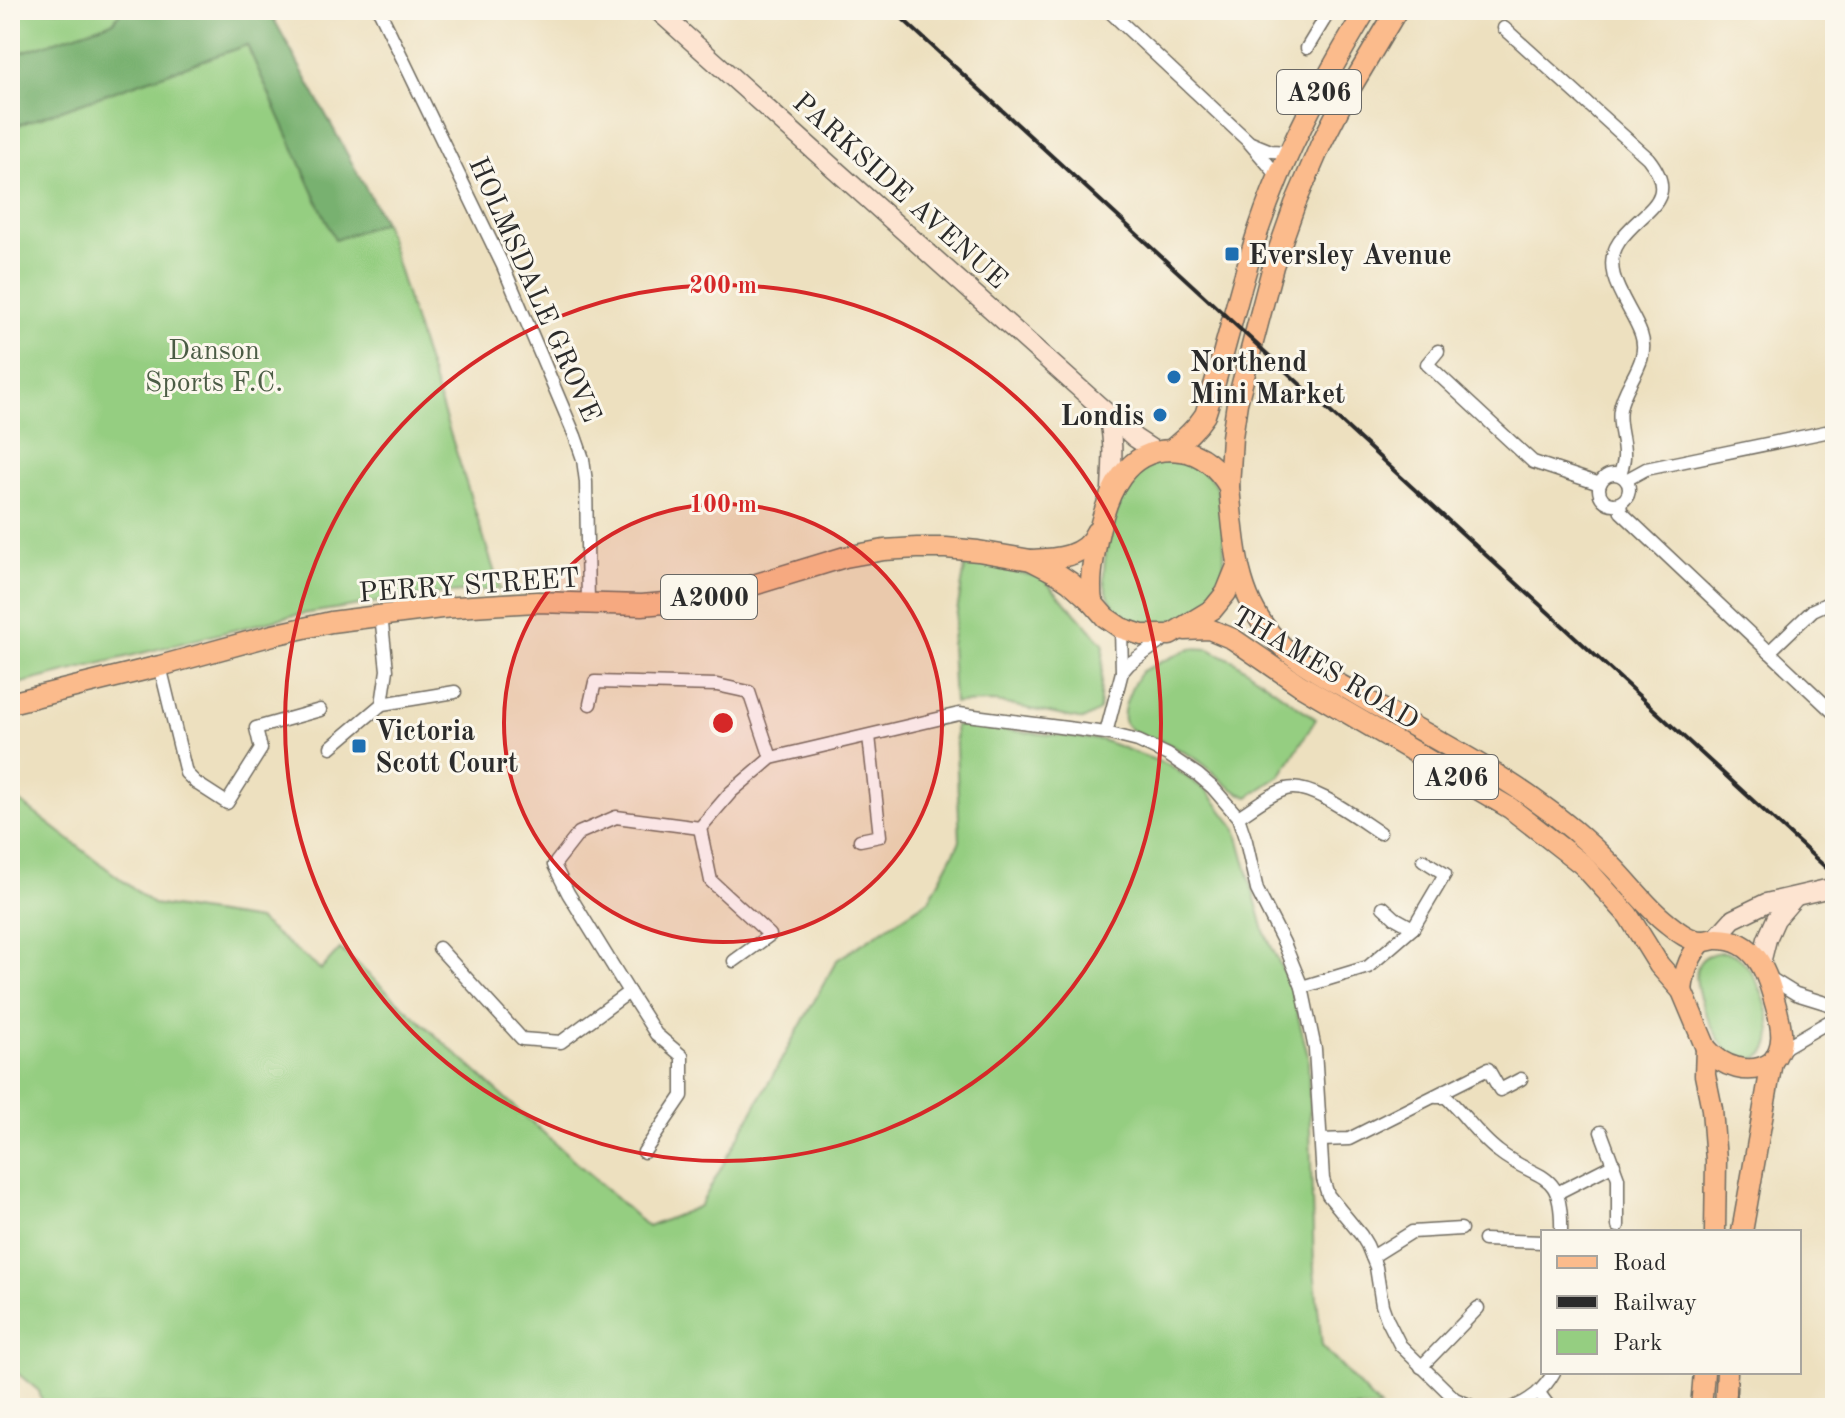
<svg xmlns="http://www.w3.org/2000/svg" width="1845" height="1418" viewBox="0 0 1845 1418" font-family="'Old Standard TT',serif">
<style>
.green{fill:#95ce81;stroke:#607c56;stroke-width:2}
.forest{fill:#78b16f;stroke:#526e4d;stroke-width:2}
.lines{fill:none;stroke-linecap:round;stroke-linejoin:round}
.street-casing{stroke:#6f6a5f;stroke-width:15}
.secondary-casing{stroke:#6f6a5f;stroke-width:21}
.primary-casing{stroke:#6f6a5f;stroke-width:23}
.street{stroke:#fff;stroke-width:12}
.secondary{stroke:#fde4d1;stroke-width:18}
.primary{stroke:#fbbb8c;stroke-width:20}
.rail{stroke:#2b2b2b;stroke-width:4}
.ring{fill:none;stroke:#d62828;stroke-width:4}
.poi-dot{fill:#1f6fb2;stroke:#fbf7ec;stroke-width:3}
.labels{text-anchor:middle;stroke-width:6;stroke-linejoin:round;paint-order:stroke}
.shield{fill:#fbf7ec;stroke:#696865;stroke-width:2}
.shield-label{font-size:26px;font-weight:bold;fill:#2b2b2b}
.street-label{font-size:28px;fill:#2b2b2b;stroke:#fbf7ec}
.poi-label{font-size:28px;font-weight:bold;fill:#2b2b2b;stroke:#fbf7ec;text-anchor:start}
.park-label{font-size:28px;fill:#4b5c45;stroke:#fbf7ec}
.centre{fill:#d62828;stroke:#fbf7ec;stroke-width:4}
.ring-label{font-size:24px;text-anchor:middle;font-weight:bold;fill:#d62828;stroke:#fbf7ec;stroke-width:6;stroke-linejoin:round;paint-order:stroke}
</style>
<rect width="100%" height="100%" fill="#fbf7ec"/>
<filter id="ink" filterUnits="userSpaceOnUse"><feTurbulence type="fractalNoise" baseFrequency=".0125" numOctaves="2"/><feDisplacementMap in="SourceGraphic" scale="16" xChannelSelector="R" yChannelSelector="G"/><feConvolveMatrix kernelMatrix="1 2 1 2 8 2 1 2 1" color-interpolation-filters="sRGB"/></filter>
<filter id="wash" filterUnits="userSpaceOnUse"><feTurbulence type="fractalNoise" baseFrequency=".006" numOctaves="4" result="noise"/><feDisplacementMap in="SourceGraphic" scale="32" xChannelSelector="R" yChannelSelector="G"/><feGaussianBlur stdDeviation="1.8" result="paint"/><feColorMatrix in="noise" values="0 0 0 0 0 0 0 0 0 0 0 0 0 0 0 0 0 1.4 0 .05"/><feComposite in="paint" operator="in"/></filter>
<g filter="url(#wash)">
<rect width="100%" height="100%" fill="#ede0bf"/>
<g class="green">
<polygon points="10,10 266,10 384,222 413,317 500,589 423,595 290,616 10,686"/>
<path d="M1173,459C1190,462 1204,468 1214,483C1223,498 1228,570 1220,586C1201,622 1129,644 1109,597C1106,590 1103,582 1104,574C1104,550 1120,486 1139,471C1149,462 1160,460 1173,459Z"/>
<polygon points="966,561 1043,578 1104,644 1099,711 1083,720 996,702 954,703 951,645"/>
<path d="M1191,648L1209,649L1234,661L1316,719L1281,775L1248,797C1226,788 1220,777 1203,764C1192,755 1176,748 1164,742C1153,737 1131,735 1125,723C1119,711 1134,681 1142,671Z"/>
<polygon points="955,725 1102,740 1171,766 1208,792 1236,829 1264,931 1291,988 1308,1056 1314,1269 1322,1346 1380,1408 44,1408 39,1391 10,1367 10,794 153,904 258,920 321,970 340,949 648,1227 700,1206 837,960 929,900 960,841"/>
<path d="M1721,952C1727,952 1733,953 1738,957C1758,970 1789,1046 1757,1058C1750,1060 1740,1060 1733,1056C1716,1044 1686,981 1700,962C1705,955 1713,953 1721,952Z"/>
</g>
<polygon class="forest" points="122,10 269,10 384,222 335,240 247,45 10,128 10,56 113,22"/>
</g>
<g filter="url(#ink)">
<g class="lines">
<g class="street-casing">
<g id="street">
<polyline points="379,10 503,266 575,436 583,459 586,482 588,603"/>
<polyline points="1108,10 1248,141 1278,176"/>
<path d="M1504,28L1648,158C1683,202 1640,210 1619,242C1598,273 1631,305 1641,334C1651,362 1624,383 1620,409C1617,425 1625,441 1624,457C1624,463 1621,470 1620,475"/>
<polyline points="1307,48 1330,10"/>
<polyline points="1251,143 1271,151 1289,152"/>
<polyline points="1438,351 1427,364 1533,462 1600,484"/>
<circle cx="1614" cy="489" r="15"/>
<polyline points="1626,480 1646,469 1835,430"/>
<polyline points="1620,503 1621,512 1835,714"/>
<polyline points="381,615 387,670 382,704"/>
<polyline points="1769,652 1813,610 1835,600"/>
<polyline points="160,666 186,773 196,783 227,803 261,749 256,728 320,710"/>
<polyline points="1122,672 1129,664 1167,637"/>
<polyline points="590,704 595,682 717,685 749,692 771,758"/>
<polyline points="1106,733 1122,672 1121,628"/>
<polyline points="331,747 382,704 455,692"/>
<path d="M1238,817C1253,808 1269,794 1286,789C1311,782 1358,819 1380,833"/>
<polyline points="700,828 711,881 770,935 734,961"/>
<polyline points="860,840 880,836 869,736"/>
<polyline points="1383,907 1395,918 1413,928"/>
<polyline points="439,948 522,1039 561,1042 629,992"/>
<polyline points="1767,976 1796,994 1835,1006"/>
<polyline points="1302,987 1368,967 1413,928 1445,874 1423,860"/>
<polyline points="1780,1053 1787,1046 1835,1018"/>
<path d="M1436,1097H1446C1465,1115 1478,1136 1498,1151C1538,1183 1563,1166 1561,1232"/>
<polyline points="1601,1132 1618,1178 1618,1226"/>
<polyline points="1321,1140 1349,1139 1488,1069 1500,1090 1521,1079"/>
<polyline points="644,1152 682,1096 682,1056 656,1034 629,992 568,893 554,865 579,833 616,817 700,828 731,792 771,758 959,714 1106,733 1138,741 1168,755 1198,775 1213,788 1238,817 1246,841 1257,890 1284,943 1302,987 1315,1049 1323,1179 1328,1195 1361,1235 1367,1245 1376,1267 1382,1305 1387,1319 1400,1345 1455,1399 1476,1408"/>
<polyline points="1557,1193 1614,1164"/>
<polyline points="1484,1240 1543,1242"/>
<polyline points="1372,1257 1412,1232 1461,1229"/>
<polyline points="1421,1367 1478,1308"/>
<polyline points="1539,1393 1550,1408"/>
<path d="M1511,1408C1531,1401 1544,1390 1554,1372"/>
</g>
</g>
<g class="secondary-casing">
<g id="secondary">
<polyline points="657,10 1135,438 1155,451"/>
<path d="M1107,414C1115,439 1112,464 1111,490"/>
<polyline points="1715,939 1733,919 1766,903 1835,887"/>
<polyline points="1761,963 1767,939 1776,919 1795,897"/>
</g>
</g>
<g class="primary-casing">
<g id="primary">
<path d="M1171,450C1184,439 1196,429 1205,415C1225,354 1238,292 1258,231C1284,153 1324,80 1366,10"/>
<polyline points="1229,487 1232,437 1237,403 1273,266 1295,204 1321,144 1344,99 1397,10"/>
<path d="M1031,560C1055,559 1085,558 1096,532"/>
<path d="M1092,602C1089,581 1093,561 1097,540C1106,496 1125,443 1181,451C1201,453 1219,469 1229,487C1234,537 1235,590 1268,631C1291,660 1325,676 1356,694C1414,728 1474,758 1529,796C1559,817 1587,840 1612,866C1631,885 1646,907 1667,923C1677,931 1690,942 1704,941C1708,941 1712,939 1716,939C1759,938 1768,978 1777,1010C1782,1029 1785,1046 1772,1062L1742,1232"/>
<path d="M1185,630L1209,629L1233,639L1300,685L1510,808L1560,847L1583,865L1628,915L1659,965L1682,991L1706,1048C1722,1067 1750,1077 1772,1062"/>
<polyline points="10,703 160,666 273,635 331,622 441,608 488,605 536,602 642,605 675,602 717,596 845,557 884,550 917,548 946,548 978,551 1031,560 1058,574 1070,582 1092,602 1105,617 1121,628 1142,635 1170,635 1213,609 1226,593 1237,566"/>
<path d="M1682,991C1684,972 1689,955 1703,941"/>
<polyline points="1706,1048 1705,1075 1712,1109 1716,1160 1715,1232"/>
<polyline points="1701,1408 1704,1372"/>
<polyline points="1725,1408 1727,1372"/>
</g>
</g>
<use href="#street" class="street"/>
<use href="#secondary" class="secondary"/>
<use href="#primary" class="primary"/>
<polyline class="rail" points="893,10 1835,876"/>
</g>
</g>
<circle cx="723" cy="723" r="219" fill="#d62828" fill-opacity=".12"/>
<g class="ring">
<circle cx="723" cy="723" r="219"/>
<circle cx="723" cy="723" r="438"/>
</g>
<g class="poi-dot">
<rect x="1224" y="246" width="16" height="16" rx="4"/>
<circle cx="1174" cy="377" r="8"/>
<circle cx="1160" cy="415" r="8"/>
<rect x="351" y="738" width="16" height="16" rx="4"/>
</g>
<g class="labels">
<g class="shield">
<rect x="1277" y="70" width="84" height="44" rx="6"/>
<rect x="661" y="575" width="96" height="44" rx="6"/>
<rect x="1414" y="755" width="84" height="44" rx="6"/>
</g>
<g class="shield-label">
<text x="1319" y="101">A206</text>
<text x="709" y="606">A2000</text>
<text x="1456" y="786">A206</text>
</g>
<g class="street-label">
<text transform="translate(901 190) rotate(42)" y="10">PARKSIDE AVENUE</text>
<text transform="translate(536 289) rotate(66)" y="10">HOLMSDALE GROVE</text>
<text transform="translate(469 584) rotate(-4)" y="10">PERRY STREET</text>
<text transform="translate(1326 667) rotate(31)" y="10">THAMES ROAD</text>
</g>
<g class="poi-label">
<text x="1248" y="264">Eversley Avenue</text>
<text x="1190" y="371">Northend<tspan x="1190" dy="32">Mini Market</tspan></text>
<text x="1144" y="425" text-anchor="end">Londis</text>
<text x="375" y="740">Victoria<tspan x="375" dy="32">Scott Court</tspan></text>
</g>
<g class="park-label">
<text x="214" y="359">Danson<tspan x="214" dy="32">Sports F.C.</tspan></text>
</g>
</g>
<circle cx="723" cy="723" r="12" class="centre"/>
<g class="ring-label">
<text x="723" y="293">200 m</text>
<text x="723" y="512">100 m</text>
</g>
<rect width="1845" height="1418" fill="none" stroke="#fbf7ec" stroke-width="40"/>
<rect x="1541" y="1230" width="260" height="144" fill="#fbf7ec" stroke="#a8a59f" stroke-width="2"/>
<rect x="1557" y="1256" width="40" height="12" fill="#fbbb8c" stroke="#a8a59f" stroke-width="2"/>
<text x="1613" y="1270" font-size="24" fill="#2b2b2b">Road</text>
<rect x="1557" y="1296" width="40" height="12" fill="#2b2b2b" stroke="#a8a59f" stroke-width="2"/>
<text x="1613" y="1310" font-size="24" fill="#2b2b2b">Railway</text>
<rect x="1557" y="1330" width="40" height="24" fill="#95ce81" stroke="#a8a59f" stroke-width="2"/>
<text x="1613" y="1350" font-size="24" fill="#2b2b2b">Park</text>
</svg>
